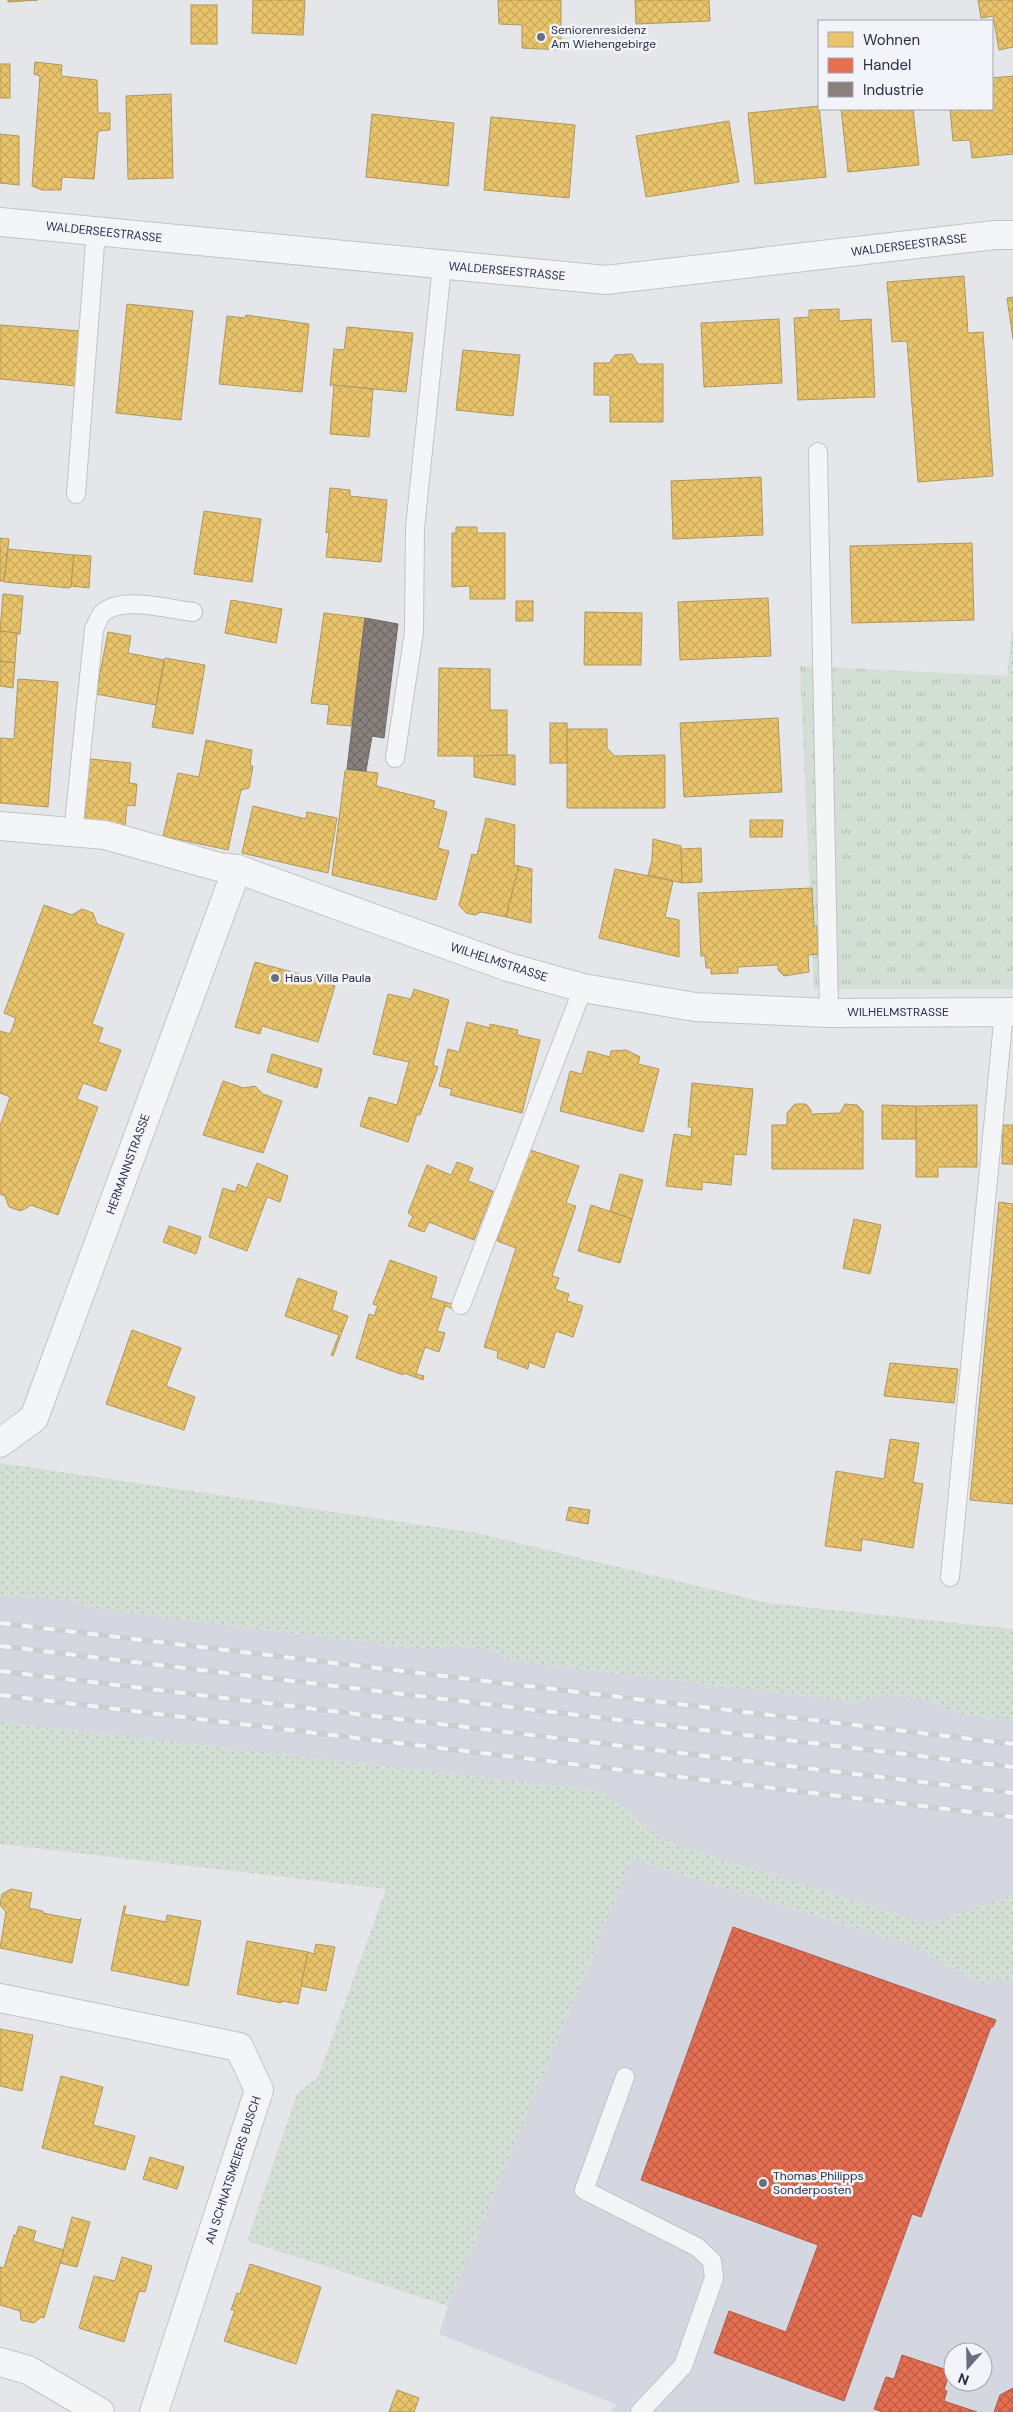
<svg xmlns="http://www.w3.org/2000/svg" width="1013" height="2412" viewBox="0 0 1013 2412" font-family="'DM Sans',sans-serif">
<style>
.built{fill:#d5d7e0;fill-rule:evenodd}
.grass{fill:url(#grass-dots)}
.park{fill:url(#park-tufts)}
.homes{fill:url(#homes-cross-hatch);stroke:#af9760}
.shops{fill:url(#shops-cross-hatch);stroke:#ae5c4e}
.industry{fill:url(#industry-cross-hatch);stroke:#6d686c}
.lines{fill:none;stroke-linecap:round;stroke-linejoin:round}
.service-casing{stroke:#c2c3c8;stroke-width:20}
.minor-casing{stroke:#c2c3c8;stroke-width:30}
.service{stroke:#f4f5f7;stroke-width:18}
.minor{stroke:#f4f5f7;stroke-width:28}
.rail-casing{stroke:#cdced2;stroke-width:5.5}
.rail{stroke:#f3f4f9;stroke-width:4;stroke-dasharray:11;stroke-linecap:butt}
.poi-dot{fill:#6a6e80;stroke:#f3f4f9;stroke-width:2}
.labels{text-anchor:middle;stroke-width:5;stroke-linejoin:round;paint-order:stroke}
.poi-label{font-size:12px;fill:#282e47;stroke:#f3f4f9;text-anchor:start}
.street-label{font-size:12px;fill:#282e47;stroke:#f3f4f9}
</style>
<defs>
<pattern id="grass-dots" width="8" height="8" patternUnits="userSpaceOnUse" patternTransform="scale(1.25)"><rect width="8" height="8" fill="#d3ded5"/><path d="M2 2h.1M6 6h.1" fill="none" stroke="#b5bfb8" stroke-width="1.8" stroke-linecap="round"/></pattern>
<pattern id="park-tufts" width="24" height="20" patternUnits="userSpaceOnUse" patternTransform="scale(1.25)"><rect width="24" height="20" fill="#d3ded5"/><path d="M3 7l-1-3M5 7V3M7 7l1-3M15 17l-1-3M17 17v-4M19 17l1-3" fill="none" stroke="#b5bfb8"/></pattern>
<pattern id="homes-cross-hatch" width="8" height="8" patternUnits="userSpaceOnUse" patternTransform="scale(1.25)"><rect width="8" height="8" fill="#e9c46a"/><path d="M0 0l8 8M0 8l8-8" fill="none" stroke="#c8a95d"/></pattern>
<pattern id="shops-cross-hatch" width="8" height="8" patternUnits="userSpaceOnUse" patternTransform="scale(1.25)"><rect width="8" height="8" fill="#e76f51"/><path d="M0 0l8 8M0 8l8-8" fill="none" stroke="#bb5c45"/></pattern>
<pattern id="industry-cross-hatch" width="8" height="8" patternUnits="userSpaceOnUse" patternTransform="scale(1.25)"><rect width="8" height="8" fill="#8a817c"/><path d="M0 0l8 8M0 8l8-8" fill="none" stroke="#716a67"/></pattern>
</defs>
<rect width="100%" height="100%" fill="#e5e6ea"/>
<g class="built">
<polygon points="0,1596 66,1599 93,1609 427,1649 457,1646 488,1649 514,1661 857,1702 885,1694 929,1700 956,1713 1013,1720 1013,1895 928,1924 666,1842 600,1791 0,1722"/>
<path d="M632,1859L910,1945L981,1983L1013,1979V2412H610L617,2405L439,2334L448,2306ZM953,2352H983V2382H953Z"/>
</g>
<g class="grass">
<polygon points="1013,623 1013,676 1007,675"/>
<polygon points="0,1463 477,1533 768,1603 1013,1629 1013,1720 956,1713 929,1700 885,1694 857,1702 514,1661 488,1649 457,1646 427,1649 93,1609 66,1599 0,1596"/>
<polygon points="0,1722 600,1791 666,1842 928,1924 1013,1895 1013,1980 981,1983 910,1945 632,1859 448,2306 247,2241 297,2094 318,2077 386,1889 0,1844"/>
</g>
<polygon class="park" points="800,666 1013,676 1013,989 814,989"/>
<g class="homes">
<polygon points="8,0 38,0 8,2"/>
<polygon points="253,0 305,0 303,35 252,33"/>
<polygon points="498,0 561,0 561,50 522,48 522,25 499,24"/>
<polygon points="635,0 709,0 710,21 636,24"/>
<polygon points="978,0 1013,0 1013,47 999,50 993,16 981,18"/>
<rect x="191" y="5" width="26" height="39"/>
<polygon points="35,62 62,65 61,76 97,80 98,113 110,113 110,130 98,131 94,179 62,177 61,190 42,190 32,186 40,76 34,74"/>
<rect x="0" y="64" width="10" height="34"/>
<polygon points="1013,76 1013,154 972,158 970,140 953,141 950,109 992,109 992,78"/>
<polygon points="171,94 173,178 128,179 126,96"/>
<polygon points="819,106 826,177 755,184 748,113"/>
<polygon points="841,109 913,109 919,165 848,172"/>
<polygon points="372,114 454,123 448,186 366,177"/>
<polygon points="491,117 575,125 569,198 484,190"/>
<polygon points="729,121 739,182 646,197 636,136"/>
<polygon points="0,134 19,136 19,185 0,183"/>
<polygon points="964,276 968,333 983,332 993,476 918,482 907,341 892,342 887,282"/>
<polygon points="1013,297 1013,339 1007,298"/>
<polygon points="127,304 193,311 181,420 116,413"/>
<polygon points="839,309 839,321 871,319 875,397 798,400 794,318 809,317 809,310"/>
<polygon points="246,315 309,324 302,392 219,384 227,316 245,318"/>
<polygon points="779,319 782,383 704,387 701,323"/>
<polygon points="0,325 81,331 77,386 0,379"/>
<polygon points="347,327 413,333 406,392 330,385 334,349 344,350"/>
<polygon points="463,350 520,355 513,416 456,410"/>
<polygon points="632,354 638,364 663,364 663,422 610,422 610,395 594,395 594,363 609,363 615,355"/>
<polygon points="334,385 373,389 369,437 330,434"/>
<polygon points="761,477 763,535 673,539 671,481"/>
<polygon points="330,488 350,490 350,496 387,500 381,562 326,557 329,532 326,533"/>
<polygon points="204,511 261,519 252,582 194,574"/>
<polygon points="456,527 477,527 477,533 505,533 505,599 470,599 470,586 452,587 452,533 456,533"/>
<polygon points="0,538 9,539 4,581 0,581"/>
<polygon points="972,543 974,620 852,623 850,546"/>
<polygon points="8,549 74,555 71,586 70,588 4,582"/>
<polygon points="74,555 91,556 89,588 71,586"/>
<polygon points="3,594 23,596 20,634 0,631"/>
<polygon points="768,598 771,656 680,660 678,602"/>
<polygon points="231,600 282,609 276,643 225,633"/>
<rect x="516" y="601" width="17" height="20"/>
<polygon points="585,612 642,613 641,665 584,665"/>
<polygon points="324,613 365,618 351,726 327,724 329,705 311,703"/>
<polygon points="0,631 17,633 15,663 0,661"/>
<polygon points="108,632 131,636 128,653 164,660 156,705 96,694"/>
<polygon points="165,658 205,665 193,734 152,727"/>
<polygon points="0,661 15,663 13,688 0,686"/>
<polygon points="439,668 490,669 490,710 507,710 507,756 438,756"/>
<polygon points="18,679 58,682 48,807 0,803 0,738 14,739"/>
<polygon points="778,718 782,792 684,797 680,723"/>
<rect x="550" y="723" width="17" height="40"/>
<polygon points="567,729 607,729 607,748 615,756 665,755 665,808 567,808"/>
<polygon points="206,740 252,750 250,766 253,766 249,788 241,790 228,850 163,836 178,773 199,777"/>
<polygon points="507,755 515,755 515,785 474,777 474,756"/>
<polygon points="90,759 131,763 129,783 137,784 135,806 127,805 125,826 84,822"/>
<polygon points="347,769 378,773 376,786 435,801 433,808 447,812 438,848 449,851 436,900 332,875 345,771"/>
<polygon points="253,806 306,819 307,812 337,818 328,873 242,853"/>
<polygon points="486,818 515,825 514,865 519,866 506,917 481,912 475,915 466,913 459,905 472,854 477,855"/>
<polygon points="750,820 783,820 782,837 750,837"/>
<polygon points="653,839 681,846 682,883 648,875 652,860"/>
<polygon points="701,848 702,882 682,883 681,849"/>
<polygon points="519,866 532,869 531,923 506,917"/>
<polygon points="615,869 673,881 665,917 679,920 679,957 599,938"/>
<polygon points="812,888 814,926 817,926 818,954 808,955 809,972 784,976 778,970 778,965 738,967 738,973 711,974 711,968 706,968 705,956 701,956 698,893"/>
<polygon points="44,905 72,915 82,909 93,913 97,924 124,934 92,1024 103,1028 98,1042 121,1050 106,1091 83,1083 77,1099 98,1107 58,1215 31,1205 21,1211 9,1207 5,1196 0,1194 0,1126 10,1097 0,1093 0,1031 10,1034 16,1018 4,1013"/>
<polygon points="255,962 318,979 318,981 335,986 318,1042 262,1026 260,1034 235,1027"/>
<polygon points="414,989 449,1000 433,1065 438,1067 420,1115 417,1114 408,1142 360,1126 369,1097 397,1105 409,1062 373,1054 388,994 411,999"/>
<polygon points="467,1022 490,1028 490,1024 518,1030 517,1035 540,1040 522,1113 450,1095 452,1089 439,1086 448,1049 459,1052"/>
<polygon points="626,1050 640,1057 638,1064 659,1069 643,1132 560,1111 570,1071 582,1074 588,1051 610,1057 611,1051"/>
<polygon points="272,1054 322,1069 317,1088 267,1072"/>
<polygon points="223,1081 244,1088 255,1086 263,1094 282,1101 263,1153 203,1135"/>
<polygon points="692,1083 753,1089 746,1155 734,1154 731,1185 702,1182 702,1190 666,1186 674,1134 691,1137 692,1127 688,1127"/>
<polygon points="795,1104 806,1104 811,1110 811,1114 840,1113 845,1104 857,1105 863,1111 863,1169 772,1169 772,1125 787,1125 787,1113"/>
<polygon points="882,1105 916,1106 916,1139 882,1139"/>
<polygon points="977,1105 977,1167 938,1167 938,1177 916,1177 916,1106"/>
<polygon points="1003,1125 1013,1125 1013,1164 1002,1164"/>
<polygon points="533,1136 530,1150 579,1166 566,1203 576,1206 552,1276 559,1278 555,1289 569,1294 567,1301 583,1306 573,1337 556,1331 544,1368 529,1362 528,1369 497,1358 498,1351 484,1347 516,1248 497,1241"/>
<polygon points="457,1162 473,1168 468,1181 493,1191 474,1240 429,1222 424,1232 408,1226 413,1216 408,1213 427,1165 451,1175"/>
<polygon points="257,1163 288,1176 280,1202 267,1197 247,1251 209,1237 223,1188 235,1192 238,1184 247,1188"/>
<polygon points="620,1174 643,1180 632,1219 610,1211"/>
<polygon points="999,1202 1013,1204 1013,1504 970,1500"/>
<polygon points="591,1205 632,1219 620,1263 578,1251"/>
<polygon points="854,1219 881,1225 870,1274 843,1268"/>
<polygon points="169,1226 201,1237 196,1254 163,1242"/>
<polygon points="390,1260 437,1277 431,1298 455,1305 454,1309 445,1306 437,1331 445,1333 439,1352 425,1347 416,1374 424,1376 423,1380 404,1373 403,1375 356,1358 369,1314 374,1316 378,1306 373,1304"/>
<polygon points="298,1278 337,1292 332,1310 348,1316 333,1356 331,1355 339,1335 285,1316"/>
<polygon points="132,1330 181,1348 166,1386 195,1397 184,1430 106,1404"/>
<polygon points="890,1363 958,1369 954,1403 884,1396"/>
<polygon points="890,1439 919,1443 913,1482 923,1484 913,1548 862,1539 861,1551 825,1546 836,1471 884,1479"/>
<polygon points="569,1507 590,1510 588,1524 566,1520"/>
<polygon points="11,1889 32,1893 29,1908 43,1911 43,1913 79,1920 81,1918 72,1963 0,1948 6,1912 0,1905 2,1894"/>
<polygon points="124,1906 126,1906 124,1914 166,1922 167,1915 201,1921 188,1986 111,1970"/>
<polygon points="247,1941 308,1952 298,2004 282,2001 281,2003 237,1994"/>
<polygon points="316,1944 335,1947 326,1991 301,1986 308,1952 314,1954"/>
<polygon points="0,2029 33,2035 22,2091 0,2086"/>
<polygon points="61,2076 103,2087 93,2125 135,2136 125,2170 42,2148"/>
<polygon points="150,2157 184,2167 177,2189 143,2179"/>
<polygon points="72,2217 90,2222 77,2267 60,2263"/>
<polygon points="19,2226 36,2231 33,2241 64,2250 44,2318 41,2317 34,2323 21,2320 20,2311 0,2305 0,2267 4,2268 14,2235 16,2235"/>
<polygon points="122,2257 152,2266 145,2292 139,2291 124,2342 79,2328 94,2276 115,2281"/>
<polygon points="250,2264 321,2287 296,2364 224,2341 235,2310 231,2310 237,2293 240,2294"/>
<polygon points="397,2390 419,2398 414,2412 389,2412"/>
</g>
<g class="shops">
<polygon points="733,1927 996,2020 993,2027 991,2027 921,2217 912,2214 844,2401 714,2353 729,2311 786,2332 818,2245 641,2180"/>
<polygon points="902,2355 950,2371 944,2390 947,2391 944,2401 977,2412 883,2412 874,2409 886,2377 894,2379"/>
<polygon points="1013,2388 1013,2412 994,2412 1000,2395"/>
</g>
<polygon class="industry" points="365,618 398,624 384,738 372,736 366,771 347,769"/>
<g class="lines">
<g class="service-casing">
<g id="service">
<polyline points="818,452 829,1013"/>
<polyline points="76,494 96,231"/>
<polyline points="395,758 414,632 415,528 442,266"/>
<path d="M73,833L94,629C97,624 99,615 104,612C123,596 169,609 193,612"/>
<polyline points="461,1305 583,988"/>
<polyline points="950,1577 1004,1012"/>
<polyline points="625,2077 584,2190 697,2247 712,2261 714,2278 683,2366 640,2412"/>
</g>
</g>
<g class="minor-casing">
<g id="minor">
<polyline points="0,222 606,280 995,235 1013,235"/>
<polyline points="0,826 105,835 219,867 237,869 508,967 583,988 695,1007 829,1013 1013,1012"/>
<polyline points="0,1443 34,1418 237,869"/>
<polyline points="0,1998 239,2047 259,2090 154,2412"/>
<polyline points="0,2362 28,2370 100,2412"/>
</g>
</g>
<use href="#service" class="service"/>
<use href="#minor" class="minor"/>
<g class="rail-casing">
<g id="rail">
<polyline points="0,1623 1013,1744"/>
<polyline points="0,1646 1013,1767"/>
<polyline points="0,1671 1013,1793"/>
<polyline points="0,1695 1013,1817"/>
</g>
</g>
<use href="#rail" class="rail"/>
</g>
<g class="poi-dot">
<circle cx="541" cy="37" r="5"/>
<circle cx="275" cy="978" r="5"/>
<circle cx="763" cy="2183" r="5"/>
</g>
<g class="labels">
<g class="poi-label">
<text x="551" y="34">Seniorenresidenz<tspan x="551" dy="14">Am Wiehengebirge</tspan></text>
<text x="285" y="982">Haus Villa Paula</text>
<text x="773" y="2180">Thomas Philipps<tspan x="773" dy="14">Sonderposten</tspan></text>
</g>
<g class="street-label">
<text transform="translate(104 232) rotate(6)" y="4">WALDERSEESTRASSE</text>
<text transform="translate(909 245) rotate(-7)" y="4">WALDERSEESTRASSE</text>
<text transform="translate(507 271) rotate(5)" y="4">WALDERSEESTRASSE</text>
<text transform="translate(499 962) rotate(18)" y="4">WILHELMSTRASSE</text>
<text x="898" y="1016">WILHELMSTRASSE</text>
<text transform="translate(128 1164) rotate(-70)" y="4">HERMANNSTRASSE</text>
<text transform="translate(233 2170) rotate(-72)" y="4">AN SCHNATSMEIERS BUSCH</text>
</g>
</g>
<rect x="818" y="20" width="175" height="90" fill="#f3f4f9" stroke="#a2a5b2"/>
<rect x="828" y="32" width="25" height="15" fill="#e9c46a" stroke="#a2a5b2"/>
<text x="863" y="45" font-size="15" fill="#282e47">Wohnen</text>
<rect x="828" y="58" width="25" height="15" fill="#e76f51" stroke="#a2a5b2"/>
<text x="863" y="70" font-size="15" fill="#282e47">Handel</text>
<rect x="828" y="82" width="25" height="15" fill="#8a817c" stroke="#a2a5b2"/>
<text x="863" y="95" font-size="15" fill="#282e47">Industrie</text>
<g transform="translate(968 2367) rotate(200)"><circle r="24" fill="#f3f4f9" stroke="#a2a5b2"/>
<path d="M0-4L9 19L0 12L-9 19Z" fill="#6a6e80"/>
<text y="-8" font-size="14" font-weight="bold" text-anchor="middle" fill="#282e47">N</text>
</g>
</svg>
